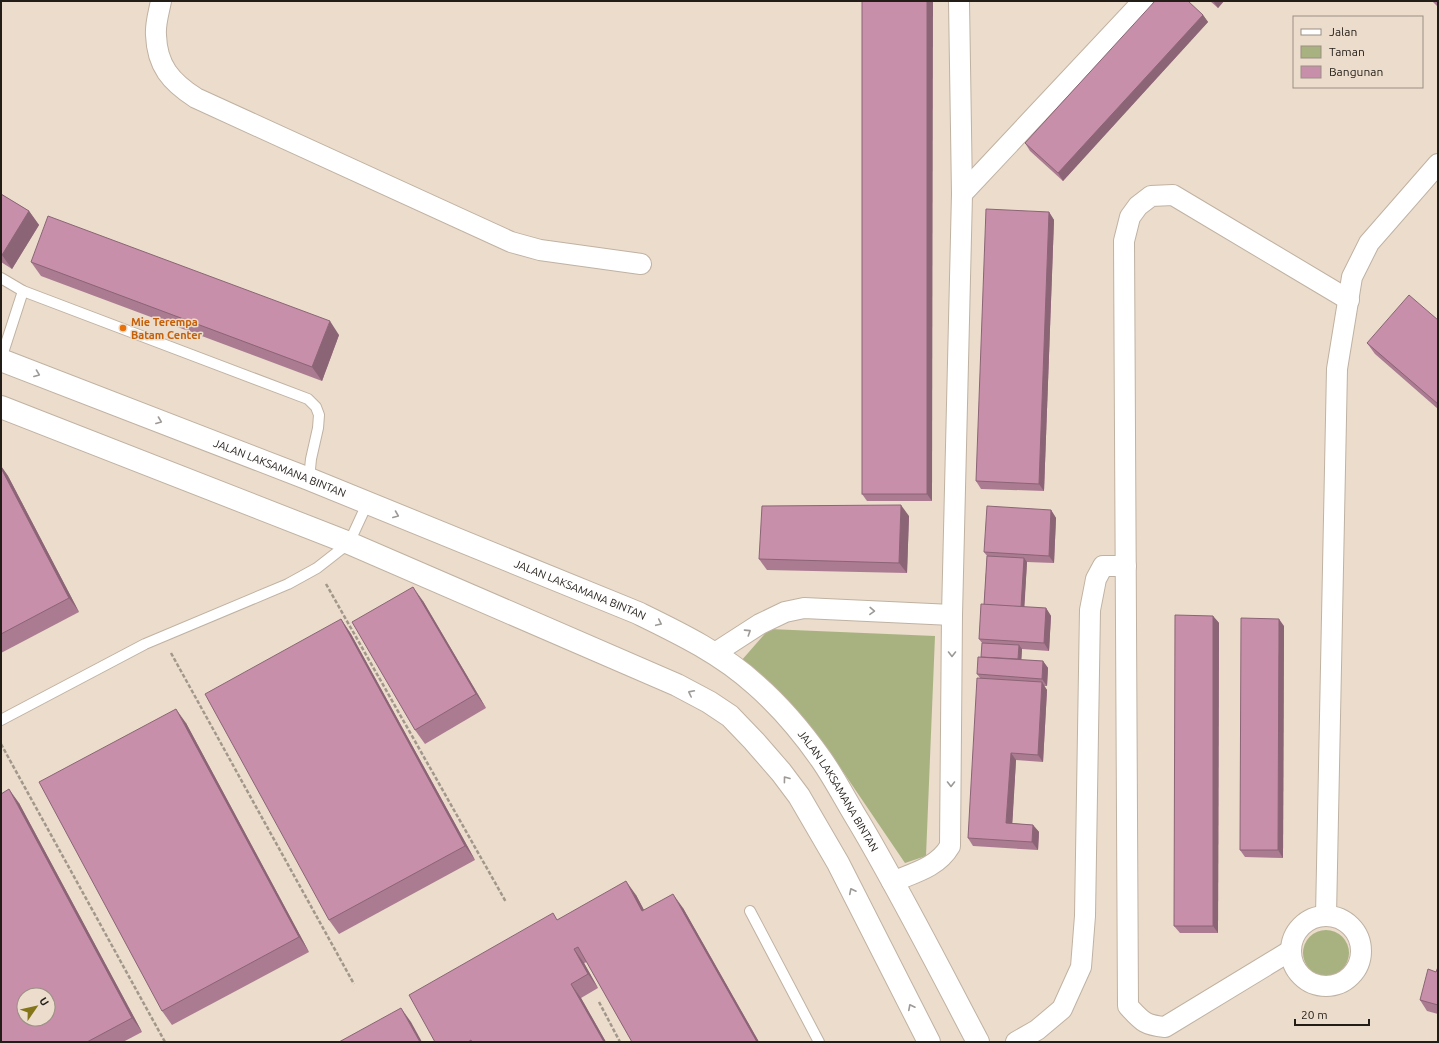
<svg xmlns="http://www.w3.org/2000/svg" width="1439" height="1043" viewBox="0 0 1439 1043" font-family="Ubuntu,sans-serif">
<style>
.green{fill:#a8b280}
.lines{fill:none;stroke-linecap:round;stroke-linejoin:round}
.lane-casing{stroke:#c0b2a2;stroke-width:12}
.street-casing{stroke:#c0b2a2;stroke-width:22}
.secondary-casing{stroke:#c0b2a2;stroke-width:24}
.path{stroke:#a2978b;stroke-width:2.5;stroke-dasharray:4 2;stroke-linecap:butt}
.lane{stroke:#fff;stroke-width:10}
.street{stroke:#fff;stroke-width:20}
.secondary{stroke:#fff;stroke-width:22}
.wall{fill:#ab7b91}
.shaded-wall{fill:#8b6476}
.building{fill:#c78fa9;stroke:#8b6476;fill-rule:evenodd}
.oneway{stroke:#9c9997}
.food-dot{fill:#e8710a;stroke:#ebdccc;stroke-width:1.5}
.labels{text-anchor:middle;stroke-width:3;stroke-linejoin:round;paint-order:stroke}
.food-label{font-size:11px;font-weight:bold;fill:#c56008;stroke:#ebdccc;text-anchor:start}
.street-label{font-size:11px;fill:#221d17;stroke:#ebdccc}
</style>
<rect width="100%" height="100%" fill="#ebdccc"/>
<g class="green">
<polygon points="769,629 935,636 926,856 905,863 829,751 741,661"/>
<circle cx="1326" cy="953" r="23"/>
</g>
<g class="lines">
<g class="lane-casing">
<g id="lane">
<polyline points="1,278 23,291 308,399 316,407 319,415 318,428 311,459 309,479"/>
<polyline points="1,359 23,291"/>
<polyline points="1,720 145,644 288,584 317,568 349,543 367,504"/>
<polyline points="750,911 819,1042"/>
</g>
</g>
<g class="street-casing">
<g id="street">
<path d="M161,1C159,12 155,24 156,35C157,66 171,82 196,98L511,242L540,250L641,264"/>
<polyline points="962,194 1143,1"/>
<polyline points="715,653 760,624 785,612 804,608 952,615"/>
<path d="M892,882C914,873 938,867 950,846L952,615L962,194L959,1"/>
<circle cx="1326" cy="951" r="35"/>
<polyline points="1326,916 1337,369 1352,277 1369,243 1438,164"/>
<path d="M1290,951L1165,1027C1144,1025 1142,1021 1128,1006L1124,241L1130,217L1138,206L1151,196L1173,195L1349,300"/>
<polyline points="1016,1042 1037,1030 1062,1009 1081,967 1085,916 1090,610 1096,579 1103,566 1126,566"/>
</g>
</g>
<g class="secondary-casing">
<g id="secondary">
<path id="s1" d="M1,360L309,479L638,613C679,633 721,653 756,685C781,707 802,732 821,759C835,779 846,801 859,822C901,893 939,968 978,1042"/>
<polyline points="1,407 349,543 677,685 709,702 730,716 754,741 781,772 799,796 838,863 929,1042"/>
</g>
</g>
<g class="path">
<polyline points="326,584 506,902"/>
<polyline points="171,653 354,984"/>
<polyline points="1,744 165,1042"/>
<polyline points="599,1002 620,1042"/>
</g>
<use href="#lane" class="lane"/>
<use href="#street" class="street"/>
<use href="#secondary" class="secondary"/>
</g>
<g class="wall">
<polygon points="862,1 932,501 867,501 862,494"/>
<polygon points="1210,1 1224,1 1218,8"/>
<polygon points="1432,1 1438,1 1438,7"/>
<polygon points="1203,15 1208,22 1063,181 1030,151 1025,143"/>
<polygon points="1,194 29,211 39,225 12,269 1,262"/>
<polygon points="1049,212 1054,220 1044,491 981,489 976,481"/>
<polygon points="31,262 339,335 322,381 41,276"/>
<polygon points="1438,320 1438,409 1375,354 1367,343"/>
<polygon points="1,466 8,476 79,612 1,653"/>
<polygon points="1051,510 1056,518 1054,563 1027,562 1024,607 1046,608 1051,616 1049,651 1022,649 1021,660 1043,661 1048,668 1047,686 1044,686 1047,690 1043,762 1016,760 1012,823 1033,825 1039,832 1038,850 973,846 968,838 980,678 977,674 981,657 982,643 979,639 984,605 987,556 984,552"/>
<polygon points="909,516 907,573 767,570 759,559"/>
<polygon points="423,601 486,708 425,744 415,730"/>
<polygon points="1213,616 1219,623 1218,933 1180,933 1174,926"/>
<polygon points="341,619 351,634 475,860 339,934 329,920"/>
<polygon points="1284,626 1283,858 1245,857 1240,850"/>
<polygon points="186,723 309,952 172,1025 162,1011"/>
<polygon points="19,803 142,1032 123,1042 1,1042"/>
<polygon points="636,895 644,910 683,908 759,1042 632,1042 587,962 584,963 598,988 581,998 606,1042 435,1042 558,920"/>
<polygon points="1438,967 1438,1014 1427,1011 1420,1000 1436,972"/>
</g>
<g class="shaded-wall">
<polygon points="927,1 933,1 932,501 927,494"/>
<polygon points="1213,1 1224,1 1218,8"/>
<polygon points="1203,15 1208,22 1063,181 1058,173"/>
<polygon points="29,211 39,225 12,269 2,255"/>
<polygon points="1049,212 1054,220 1044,491 1039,484"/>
<polygon points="330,321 339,335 322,381 312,367"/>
<polygon points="1,466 8,476 79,612 69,598 1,468"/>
<polygon points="901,505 909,516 907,573 899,563"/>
<polygon points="1051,510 1056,518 1054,563 1049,556"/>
<polygon points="1024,558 1027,562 1024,614 1021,610"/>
<polygon points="413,587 423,601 486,708 476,694"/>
<polygon points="1046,608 1051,616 1049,651 1044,643"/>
<polygon points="1213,616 1219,623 1218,933 1213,926"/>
<polygon points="341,619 351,634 475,860 465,846"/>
<polygon points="1279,619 1284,626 1283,858 1278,850"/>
<polygon points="1019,645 1022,649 1021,667 1018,663"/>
<polygon points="1043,661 1048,668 1047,686 1042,679"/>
<polygon points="1042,682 1047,690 1043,762 1038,755"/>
<polygon points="176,709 186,723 309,952 299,937"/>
<polygon points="1011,753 1016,760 1012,830 1006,823"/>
<polygon points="9,789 19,803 142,1032 132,1018"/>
<polygon points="1033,825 1039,832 1038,850 1032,842"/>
<polygon points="626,881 636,895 652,925 642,911"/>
<polygon points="673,894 683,908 759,1042 757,1042"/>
<polygon points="574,949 584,963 598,988 588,974"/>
<polygon points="571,984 581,998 606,1042 604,1042"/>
<polygon points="401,1008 411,1022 422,1042 420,1042"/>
</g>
<g class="building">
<rect x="862" y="1" width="65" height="493"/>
<polygon points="1155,1 1188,1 1203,15 1058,173 1025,143"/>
<polygon points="1,194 29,211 2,255 1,254"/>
<polygon points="986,209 1049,212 1039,484 976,481"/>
<polygon points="48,216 330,321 312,367 31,262"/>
<polygon points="1409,295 1438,320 1438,404 1367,343"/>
<polygon points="1,468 69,598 1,634"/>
<polygon points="901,505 899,563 759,559 762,506"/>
<polygon points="987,506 1051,510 1049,556 984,552"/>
<polygon points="987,556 1024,558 1021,607 984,605"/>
<polygon points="413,587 476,694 415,730 352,622"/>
<polygon points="981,604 1046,608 1044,643 979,639"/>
<polygon points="1175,615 1213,616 1213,926 1174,926"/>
<polygon points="1241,618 1279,619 1278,850 1240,850"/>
<polygon points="341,619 465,846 329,920 205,694"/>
<polygon points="982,643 1019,645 1018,659 981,657"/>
<polygon points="978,657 1043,661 1042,679 977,674"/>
<polygon points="977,678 1042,682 1038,755 1011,753 1006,823 1033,825 1032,842 968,838"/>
<polygon points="176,709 299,937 162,1011 39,782"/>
<path d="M9,789L132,1018L87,1042H1V794ZM24,995H48V1019H24Z"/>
<polygon points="626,881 642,911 673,894 757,1042 632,1042 578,947 574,949 588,974 571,984 604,1042 472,1042 471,1040 468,1042 435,1042 409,995 553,913 557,920"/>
<polygon points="1438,967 1438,1005 1420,1000 1428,969 1436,972"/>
<polygon points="401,1008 420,1042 339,1042"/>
</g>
<defs><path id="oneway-chevron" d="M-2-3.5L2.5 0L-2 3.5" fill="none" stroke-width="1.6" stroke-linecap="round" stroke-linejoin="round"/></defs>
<g class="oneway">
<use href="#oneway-chevron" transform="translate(37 374) rotate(21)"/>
<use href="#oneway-chevron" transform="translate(159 421) rotate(21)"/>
<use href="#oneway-chevron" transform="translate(396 515) rotate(22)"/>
<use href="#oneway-chevron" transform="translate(872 611) rotate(2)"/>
<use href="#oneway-chevron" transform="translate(659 623) rotate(25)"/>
<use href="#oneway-chevron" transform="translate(748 632) rotate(-33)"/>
<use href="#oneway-chevron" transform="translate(952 654) rotate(90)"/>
<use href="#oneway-chevron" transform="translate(691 693) rotate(-153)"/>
<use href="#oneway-chevron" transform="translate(786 779) rotate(-127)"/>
<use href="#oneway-chevron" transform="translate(951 784) rotate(90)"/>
<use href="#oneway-chevron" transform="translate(852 891) rotate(-117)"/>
<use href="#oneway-chevron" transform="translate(911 1007) rotate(-117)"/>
</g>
<circle class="food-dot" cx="123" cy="328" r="4"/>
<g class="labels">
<g class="food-label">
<text x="131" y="326">Mie Terempa<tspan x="131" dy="13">Batam Center</tspan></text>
</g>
<g class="street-label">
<text dy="4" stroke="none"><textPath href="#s1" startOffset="299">JALAN LAKSAMANA BINTAN</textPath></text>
<text dy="4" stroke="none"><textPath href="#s1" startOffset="623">JALAN LAKSAMANA BINTAN</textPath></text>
<text dy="4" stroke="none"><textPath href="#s1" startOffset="959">JALAN LAKSAMANA BINTAN</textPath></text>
</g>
</g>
<rect width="1439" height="1043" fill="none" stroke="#221d17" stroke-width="4"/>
<rect x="1293" y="16" width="130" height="72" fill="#ebdccc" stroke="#9b9084"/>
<rect x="1301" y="29" width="20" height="6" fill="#ffffff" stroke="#9b9084"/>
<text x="1329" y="36" font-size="12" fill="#221d17">Jalan</text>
<rect x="1301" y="46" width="20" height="12" fill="#a8b280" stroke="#9b9084"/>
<text x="1329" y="56" font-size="12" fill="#221d17">Taman</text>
<rect x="1301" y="66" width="20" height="12" fill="#c78fa9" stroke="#9b9084"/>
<text x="1329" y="76" font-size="12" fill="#221d17">Bangunan</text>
<g transform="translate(36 1007) rotate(56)"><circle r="19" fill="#ebdccc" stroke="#9b9084"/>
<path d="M0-3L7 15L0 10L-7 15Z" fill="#837518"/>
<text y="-6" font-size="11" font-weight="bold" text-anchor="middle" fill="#221d17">U</text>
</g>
<path d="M1295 1019v6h74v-6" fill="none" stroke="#221d17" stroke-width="2"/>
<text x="1301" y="1019" font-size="12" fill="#221d17" stroke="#ebdccc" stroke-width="3" paint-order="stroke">20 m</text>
</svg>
